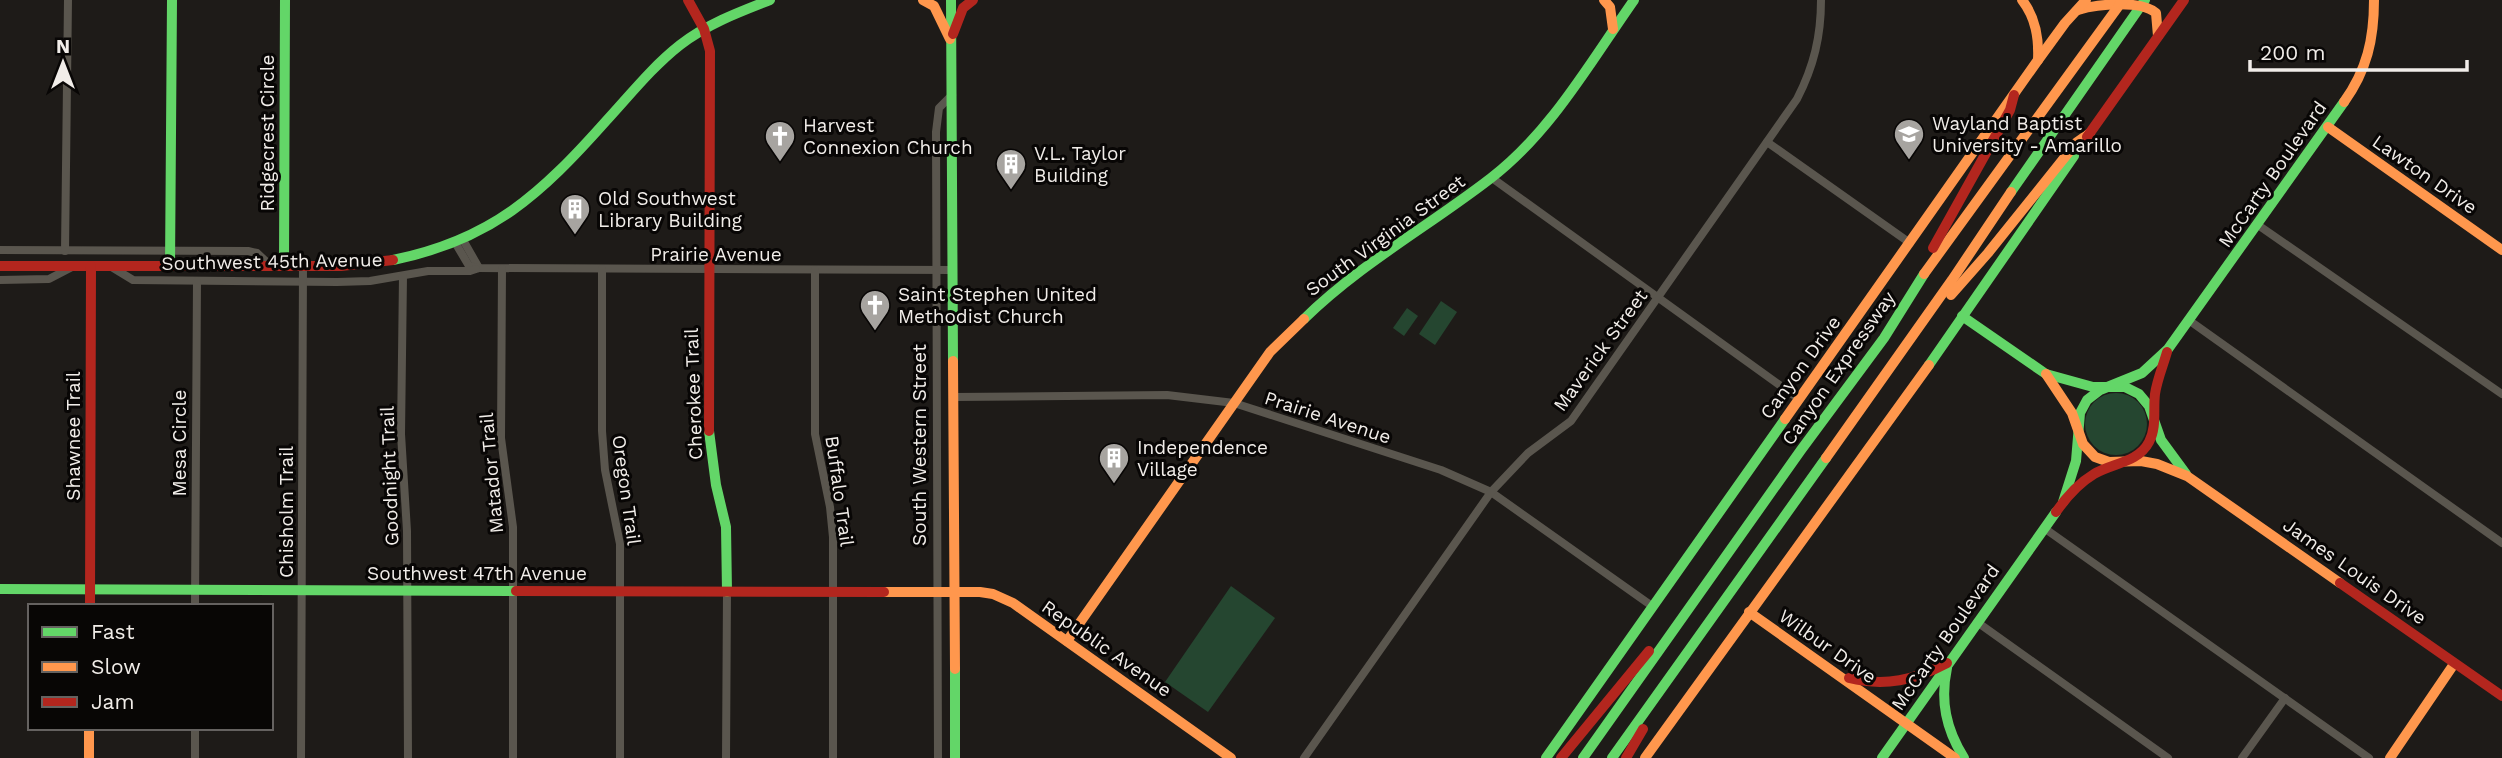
<svg xmlns="http://www.w3.org/2000/svg" width="2502" height="758" viewBox="0 0 2502 758" font-family="'Work Sans',sans-serif">
<style>
.green{fill:#254630}
.lines{fill:none;stroke-linecap:round;stroke-linejoin:round}
.street{stroke:#5a564e;stroke-width:8}
.fast{stroke:#63d668;stroke-width:10}
.slow{stroke:#ff974d;stroke-width:10}
.jam{stroke:#b3261e;stroke-width:10}
.labels{text-anchor:middle;stroke-width:6;stroke-linejoin:round;paint-order:stroke}
.poi-label{font-size:19px;fill:#f1ede9;stroke:#080605;text-anchor:start}
.street-label{font-size:19px;fill:#f1ede9;stroke:#080605}
</style>
<rect width="100%" height="100%" fill="#1e1b18"/>
<g class="green">
<polygon points="1441,301 1457,312 1435,345 1419,334"/>
<polygon points="1407,308 1418,316 1404,336 1393,328"/>
<circle cx="2116" cy="424" r="31"/>
<polygon points="1231,586 1275,618 1208,712 1165,682"/>
</g>
<g class="lines">
<g class="street">
<polyline points="1767,142 1910,243"/>
<polyline points="1492,178 1799,399"/>
<polyline points="2258,225 2502,394"/>
<polyline points="463,240 479,268"/>
<polyline points="456,244 469,266 479,268 953,270"/>
<polyline points="0,250 248,251 257,253 271,266"/>
<polyline points="65,251 68,0"/>
<polyline points="110,266 133,280 337,282 370,281 428,271 470,271 476,269"/>
<polyline points="502,269 501,438 513,527 513,758"/>
<polyline points="602,269 602,431 605,470 620,544 620,758"/>
<polyline points="815,270 815,434 830,507 833,537 833,758"/>
<polyline points="403,276 401,434 407,531 408,758"/>
<polyline points="0,280 49,279 74,266"/>
<polyline points="2190,321 2502,543"/>
<polyline points="953,397 1167,395 1234,403 1441,470 1491,492 1652,606"/>
<polyline points="2044,528 2369,758"/>
<polyline points="195,606 197,281"/>
<polyline points="1977,622 2168,758"/>
<polyline points="195,758 195,728"/>
<polyline points="301,758 303,266"/>
<polyline points="726,758 727,592"/>
<polyline points="938,758 936,132 939,108 952,95"/>
<path d="M1304,758L1491,492L1528,453L1571,421L1797,99C1814,66 1821,36 1821,0"/>
<polyline points="2242,758 2285,698"/>
</g>
<g class="fast">
<polyline points="951,0 953,361"/>
<polyline points="2011,192 2145,0"/>
<path d="M393,260C492,240 541,194 606,121C630,95 652,67 680,45C707,24 739,12 770,0"/>
<polyline points="284,266 285,0"/>
<polyline points="170,267 172,0"/>
<polyline points="1962,316 2046,374 2093,387 2125,387 2139,394 2149,406 2161,440 2186,474"/>
<path d="M1304,319C1360,264 1429,226 1491,178C1551,132 1591,61 1634,0"/>
<polyline points="1929,365 2074,156"/>
<polyline points="709,431 716,485 726,527 727,592"/>
<polyline points="2063,502 2076,461 2080,413 2087,400 2100,390 2142,373 2168,349 2344,102"/>
<polyline points="0,589 516,591"/>
<path d="M1947,668C1940,701 1946,729 1964,758"/>
<polyline points="955,669 955,758"/>
<polyline points="1546,758 1785,419"/>
<polyline points="1583,758 1801,450 1884,338 1924,274"/>
<polyline points="1612,758 1826,458"/>
<polyline points="1882,758 2056,512"/>
</g>
<g class="slow">
<polyline points="923,0 934,6 950,39"/>
<polyline points="1604,0 1610,7 1613,29"/>
<path d="M2022,0C2036,18 2039,38 2038,60"/>
<path d="M2078,10C2098,4 2141,0 2156,13L2158,36"/>
<path d="M2344,102C2367,70 2374,39 2374,0"/>
<polyline points="2328,127 2502,250"/>
<polyline points="1924,274 2123,0"/>
<polyline points="1951,295 1988,253 2077,142 2090,133"/>
<polyline points="953,361 955,669"/>
<polyline points="2046,374 2072,413 2083,444 2095,457 2109,462 2141,461 2157,464 2187,476 2340,583"/>
<polyline points="1785,419 2038,60 2065,23 2086,0"/>
<polyline points="1826,458 1952,280 2011,192"/>
<polyline points="884,592 980,592 993,594 1013,603 1231,758"/>
<polyline points="1749,612 1955,758"/>
<polyline points="1067,641 1270,352 1304,319"/>
<polyline points="89,728 89,758"/>
<polyline points="1645,758 1929,365"/>
<polyline points="2390,758 2454,664"/>
</g>
<g class="jam">
<polyline points="688,0 704,29 710,51 709,431"/>
<polyline points="953,34 963,8 973,0"/>
<polyline points="2087,137 2184,0"/>
<polyline points="1933,248 2010,110 2014,95"/>
<polyline points="0,266 341,266 393,260"/>
<path d="M2056,512C2065,499 2079,483 2094,474C2112,463 2138,463 2149,442C2157,427 2153,410 2155,394C2157,380 2163,366 2167,352"/>
<polyline points="2340,583 2502,696"/>
<polyline points="516,591 884,592"/>
<polyline points="90,606 91,266"/>
<path d="M1849,678C1885,687 1915,680 1947,663"/>
<polyline points="1561,758 1649,651"/>
<polyline points="1626,758 1643,729"/>
</g>
</g>
<defs>
<g id="university-pin" transform="scale(1.575)"><path d="M0 17L-7.5 6A9.5 9.5 0 1 1 7.5 6Z" fill="#a7a4a0" stroke="#080605"/><path d="M0-5L7-2L0 1L-7-2ZM-4 1L0 2.5L4 1V4Q0 6-4 4Z" fill="#fff"/></g>
<g id="church-pin" transform="scale(1.575)"><path d="M0 17L-7.5 6A9.5 9.5 0 1 1 7.5 6Z" fill="#a7a4a0" stroke="#080605"/><path d="M-1.2-6h2.4v3.5h3.3v2.4h-3.3V6h-2.4V-.1h-3.3v-2.4h3.3Z" fill="#fff"/></g>
<g id="building-pin" transform="scale(1.575)"><path d="M0 17L-7.5 6A9.5 9.5 0 1 1 7.5 6Z" fill="#a7a4a0" stroke="#080605"/><path d="M-4-6H4V6H1V3H-1V6H-4ZM-2.5-4.3h1.7v1.8h-1.7ZM.8-4.3h1.7v1.8H.8ZM-2.5-1h1.7V.8h-1.7ZM.8-1h1.7V.8H.8Z" fill="#fff"/></g>
</defs>
<g fill-rule="evenodd">
<use href="#university-pin" x="1909" y="134"/>
<use href="#church-pin" x="780" y="136"/>
<use href="#building-pin" x="1011" y="164"/>
<use href="#building-pin" x="575" y="209"/>
<use href="#church-pin" x="875" y="305"/>
<use href="#building-pin" x="1114" y="458"/>
</g>
<g class="labels">
<g class="poi-label">
<text x="1932" y="130">Wayland Baptist<tspan x="1932" dy="22">University - Amarillo</tspan></text>
<text x="803" y="132">Harvest<tspan x="803" dy="22">Connexion Church</tspan></text>
<text x="1034" y="160">V.L. Taylor<tspan x="1034" dy="22">Building</tspan></text>
<text x="598" y="205">Old Southwest<tspan x="598" dy="22">Library Building</tspan></text>
<text x="898" y="301">Saint Stephen United<tspan x="898" dy="22">Methodist Church</tspan></text>
<text x="1137" y="454">Independence<tspan x="1137" dy="22">Village</tspan></text>
</g>
<g class="street-label">
<text transform="translate(267 133) rotate(-90)" y="7">Ridgecrest Circle</text>
<text transform="translate(2272 174) rotate(-55)" y="7">McCarty Boulevard</text>
<text transform="translate(2425 174) rotate(35)" y="7">Lawton Drive</text>
<text transform="translate(1385 235) rotate(-36)" y="7">South Virginia Street</text>
<text x="716" y="261">Prairie Avenue</text>
<text transform="translate(272 261) rotate(-1)" y="7">Southwest 45th Avenue</text>
<text transform="translate(1600 350) rotate(-54)" y="7">Maverick Street</text>
<text transform="translate(1800 367) rotate(-54)" y="7">Canyon Drive</text>
<text transform="translate(1838 368) rotate(-55)" y="7">Canyon Expressway</text>
<text transform="translate(693 394) rotate(-92)" y="7">Cherokee Trail</text>
<text transform="translate(1328 417) rotate(18)" y="7">Prairie Avenue</text>
<text transform="translate(73 436) rotate(-90)" y="7">Shawnee Trail</text>
<text transform="translate(179 443) rotate(-90)" y="7">Mesa Circle</text>
<text transform="translate(919 445) rotate(-90)" y="7">South Western Street</text>
<text transform="translate(491 473) rotate(-95)" y="7">Matador Trail</text>
<text transform="translate(389 476) rotate(-92)" y="7">Goodnight Trail</text>
<text transform="translate(627 490) rotate(82)" y="7">Oregon Trail</text>
<text transform="translate(840 491) rotate(82)" y="7">Buffalo Trail</text>
<text transform="translate(286 512) rotate(-90)" y="7">Chisholm Trail</text>
<text transform="translate(2355 571) rotate(35)" y="7">James Louis Drive</text>
<text x="477" y="580">Southwest 47th Avenue</text>
<text transform="translate(1945 637) rotate(-55)" y="7">McCarty Boulevard</text>
<text transform="translate(1828 646) rotate(35)" y="7">Wilbur Drive</text>
<text transform="translate(1107 648) rotate(35)" y="7">Republic Avenue</text>
</g>
</g>
<rect x="28" y="604" width="245" height="126" fill="#080605" stroke="#656260" stroke-width="2"/>
<rect x="42" y="627" width="35" height="10" fill="#63d668" stroke="#656260" stroke-width="2"/>
<text x="91" y="639" font-size="21" fill="#f1ede9">Fast</text>
<rect x="42" y="662" width="35" height="10" fill="#ff974d" stroke="#656260" stroke-width="2"/>
<text x="91" y="674" font-size="21" fill="#f1ede9">Slow</text>
<rect x="42" y="697" width="35" height="10" fill="#b3261e" stroke="#656260" stroke-width="2"/>
<text x="91" y="709" font-size="21" fill="#f1ede9">Jam</text>
<g transform="translate(63 63)" stroke="#080605" stroke-width="5" paint-order="stroke">
<path d="M0-5L12 26L0 18L-12 26Z" fill="#f1ede9"/>
<text y="-10" font-size="19" font-weight="bold" text-anchor="middle" fill="#f1ede9">N</text>
</g>
<path d="M2250 60v10h217v-10" fill="none" stroke="#f1ede9" stroke-width="3.5"/>
<text x="2260" y="60" font-size="21" fill="#f1ede9" stroke="#080605" stroke-width="5" paint-order="stroke">200 m</text>
</svg>
